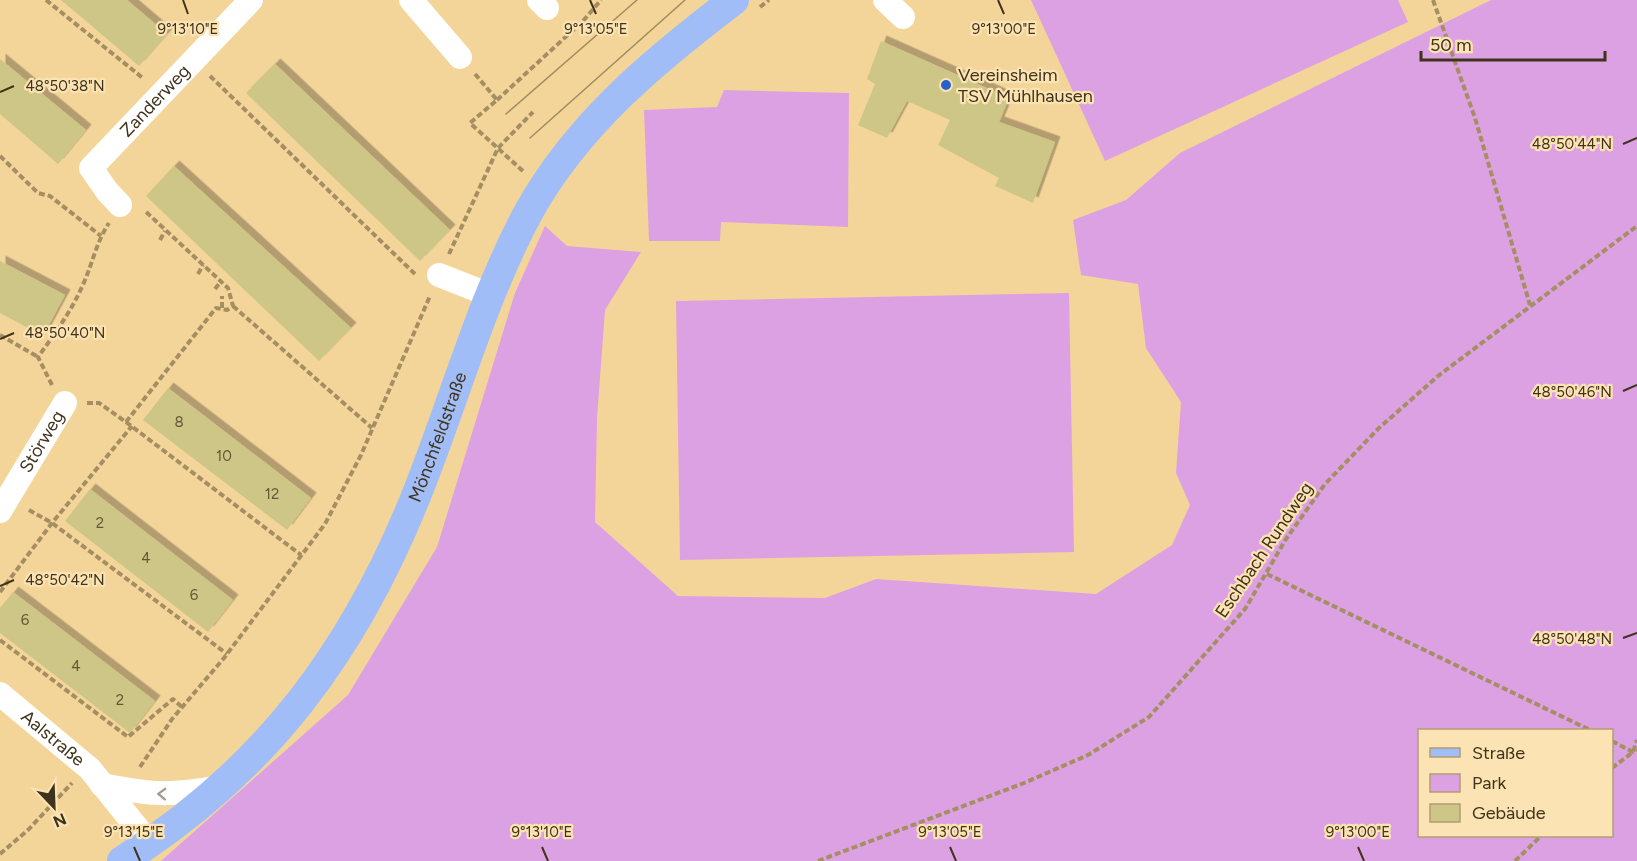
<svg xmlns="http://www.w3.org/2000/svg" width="1637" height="861" viewBox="0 0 1637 861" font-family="Figtree,sans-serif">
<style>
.green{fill:#dca1e3;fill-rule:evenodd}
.building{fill:#cdc686;filter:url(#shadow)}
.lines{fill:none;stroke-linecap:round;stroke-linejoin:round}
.path{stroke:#a58e62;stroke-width:4;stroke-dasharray:6 3;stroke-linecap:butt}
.minor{stroke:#fff;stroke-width:24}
.major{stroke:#a0bdf8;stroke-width:30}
.tram{stroke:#a28b60;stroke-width:1.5}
.oneway{stroke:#a0998d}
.ticks{fill:none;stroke:#40331b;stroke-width:2}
.poi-dot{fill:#2c5fce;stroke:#fce3b3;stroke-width:2}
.labels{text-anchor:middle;stroke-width:4.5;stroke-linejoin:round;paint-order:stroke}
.number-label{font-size:15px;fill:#635836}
.poi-label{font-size:18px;fill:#40331b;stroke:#fce3b3;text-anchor:start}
.street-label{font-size:18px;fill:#40331b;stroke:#fce3b3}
.ticks-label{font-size:15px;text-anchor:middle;fill:#40331b;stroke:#fce3b3;stroke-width:4.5;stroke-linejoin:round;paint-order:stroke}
</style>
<defs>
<filter id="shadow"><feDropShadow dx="5.5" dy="-5.5" stdDeviation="0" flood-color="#0004"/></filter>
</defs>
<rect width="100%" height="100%" fill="#f4d599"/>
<g class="green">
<polygon points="1031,0 1398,0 1408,22 1105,161"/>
<path d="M1491,0H1637V861H161L348,695L437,547L515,293L545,226L567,246L641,252L605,310L597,418L595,522L678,596L825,598L876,579L1096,594L1172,545L1190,505L1176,473L1181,402L1146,348L1138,284L1081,275L1073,220L1126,200L1180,153ZM1420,730H1612V836H1420Z"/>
<polygon points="724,90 849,93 848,227 721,222 720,241 649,241 644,110 717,107"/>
<polygon points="1069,293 1074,552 680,560 676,301"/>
</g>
<g class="building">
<polygon points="61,0 127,0 167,34 139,66"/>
<polygon points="881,41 1009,98 999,122 1055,142 1033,203 995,186 999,178 938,145 950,120 907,101 887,138 858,125 875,84 867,79"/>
<polygon points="0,59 86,130 58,164 0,114"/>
<polygon points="275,64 450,230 420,261 246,93"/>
<polygon points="174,166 351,328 319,361 146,196"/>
<polygon points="0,261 65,295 43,336 0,313"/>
<polygon points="168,388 311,498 287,530 143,420"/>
<polygon points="90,489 233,600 208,632 65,521"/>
<polygon points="13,592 155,701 130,733 0,633 0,608"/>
</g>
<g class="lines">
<g class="path">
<polyline points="46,0 144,79"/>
<polyline points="1433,0 1475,118 1530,305"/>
<polyline points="760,7 769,0"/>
<polyline points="475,74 497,100 470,123 524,172"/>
<polyline points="210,76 416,275"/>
<polyline points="497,100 583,21 601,0"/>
<polyline points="0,156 38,193 50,196 101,236"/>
<polyline points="160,240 165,231"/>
<polyline points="449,254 498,148 533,112"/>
<polyline points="198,274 203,265"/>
<polyline points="215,289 221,281"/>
<polyline points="233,306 372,428"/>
<polyline points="222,308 222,296"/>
<polyline points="0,335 38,357"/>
<path d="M52,385L38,357C56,332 73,309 85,280C93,261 97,241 109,223"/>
<polyline points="87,403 99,403 126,422 216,308 227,310 233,306 228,288 144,210"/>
<polyline points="126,422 301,555"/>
<polyline points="29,510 52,523 227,654"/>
<polyline points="1267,574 1590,730"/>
<polyline points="0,592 52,523 132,426"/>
<polyline points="0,640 128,737 173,699 183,708"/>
<polyline points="1612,741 1633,752 1637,750"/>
<polyline points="140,767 172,719 224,658 325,524 361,455 430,296"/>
<polyline points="1612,768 1633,752 1637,740"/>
<polyline points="0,854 28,830 72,783"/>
<polyline points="818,861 1024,783 1088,755 1149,717 1245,609 1286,539 1325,484 1379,428 1438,376 1637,226"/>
<polyline points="1515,861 1541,836"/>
</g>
<g class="minor">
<polyline points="411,0 460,57"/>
<polyline points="539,0 547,8"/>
<polyline points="885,0 903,17"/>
<path id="s1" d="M120,205L107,191L91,168L251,0"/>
<polyline points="439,275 490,295"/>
<path id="s2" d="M0,511L65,403"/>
<path id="s3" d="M0,694L90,769L150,844"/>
<path d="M102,785C152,795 170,796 220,787"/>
</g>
<path class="major" id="s4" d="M122,861C267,770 356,648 418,491C455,398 481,301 528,213C577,124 655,60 734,0"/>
<g class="tram">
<polyline points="506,114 637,0"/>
<polyline points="530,138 685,0"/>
</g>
</g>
<defs><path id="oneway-chevron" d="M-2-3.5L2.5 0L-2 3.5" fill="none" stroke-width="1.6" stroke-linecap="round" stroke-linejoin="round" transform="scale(1.5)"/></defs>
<use class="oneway" href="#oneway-chevron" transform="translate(162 794) rotate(-178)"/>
<path class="ticks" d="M183,0L188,14M590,0L596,14M998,0L1004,14M0,92L14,86M1623,144L1637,138M0,339L14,333M1623,391L1637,385M0,586L14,580M1623,638L1637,633M134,847L140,861M542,847L548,861M950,847L956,861M1358,847L1364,861"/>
<circle class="poi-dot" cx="946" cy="85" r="6"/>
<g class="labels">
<g class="number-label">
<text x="179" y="427">8</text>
<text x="224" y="461">10</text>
<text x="272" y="499">12</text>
<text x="100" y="528">2</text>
<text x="146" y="563">4</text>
<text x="194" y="600">6</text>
<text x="25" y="625">6</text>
<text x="76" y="671">4</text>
<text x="120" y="705">2</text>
</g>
<g class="poi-label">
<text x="958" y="81">Vereinsheim<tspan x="958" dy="21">TSV Mühlhausen</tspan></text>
</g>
<g class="street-label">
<text dy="6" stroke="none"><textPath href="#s1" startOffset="140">Zanderweg</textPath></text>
<text dy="6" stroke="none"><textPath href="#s4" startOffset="540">Mönchfeldstraße</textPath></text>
<text dy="6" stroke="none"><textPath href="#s2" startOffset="81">Störweg</textPath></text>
<text transform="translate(1264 550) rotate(-56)" y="6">Eschbach Rundweg</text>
<text dy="6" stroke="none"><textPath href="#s3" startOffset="69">Aalstraße</textPath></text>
</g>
</g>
<g class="ticks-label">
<text x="188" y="34">9°13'10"E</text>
<text x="596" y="34">9°13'05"E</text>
<text x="1004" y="34">9°13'00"E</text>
<text x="65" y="91">48°50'38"N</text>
<text x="1572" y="149">48°50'44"N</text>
<text x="65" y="338">48°50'40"N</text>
<text x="1572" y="397">48°50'46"N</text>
<text x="65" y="585">48°50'42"N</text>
<text x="1572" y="644">48°50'48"N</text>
<text x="134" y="837">9°13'15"E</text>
<text x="542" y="837">9°13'10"E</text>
<text x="950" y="837">9°13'05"E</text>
<text x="1358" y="837">9°13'00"E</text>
</g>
<rect x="1418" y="729" width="195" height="108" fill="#fce3b3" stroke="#b19d76" stroke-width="1.5"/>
<rect x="1430" y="748" width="30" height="9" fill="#a0bdf8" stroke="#b19d76" stroke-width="1.5"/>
<text x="1472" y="759" font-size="18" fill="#40331b">Straße</text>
<rect x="1430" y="774" width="30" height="18" fill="#dca1e3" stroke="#b19d76" stroke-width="1.5"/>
<text x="1472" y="789" font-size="18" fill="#40331b">Park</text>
<rect x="1430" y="804" width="30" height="18" fill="#cdc686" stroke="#b19d76" stroke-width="1.5"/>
<text x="1472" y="819" font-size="18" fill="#40331b">Gebäude</text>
<g transform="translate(54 807) rotate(157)" stroke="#fce3b3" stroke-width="4.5" paint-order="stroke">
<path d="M0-4.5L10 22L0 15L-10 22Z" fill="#40331b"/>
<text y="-9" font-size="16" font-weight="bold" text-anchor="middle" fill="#40331b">N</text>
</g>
<path d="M1421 51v9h184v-9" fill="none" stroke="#40331b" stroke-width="3"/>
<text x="1430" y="51" font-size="18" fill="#40331b" stroke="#fce3b3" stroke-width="4.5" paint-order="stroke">50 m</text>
</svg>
